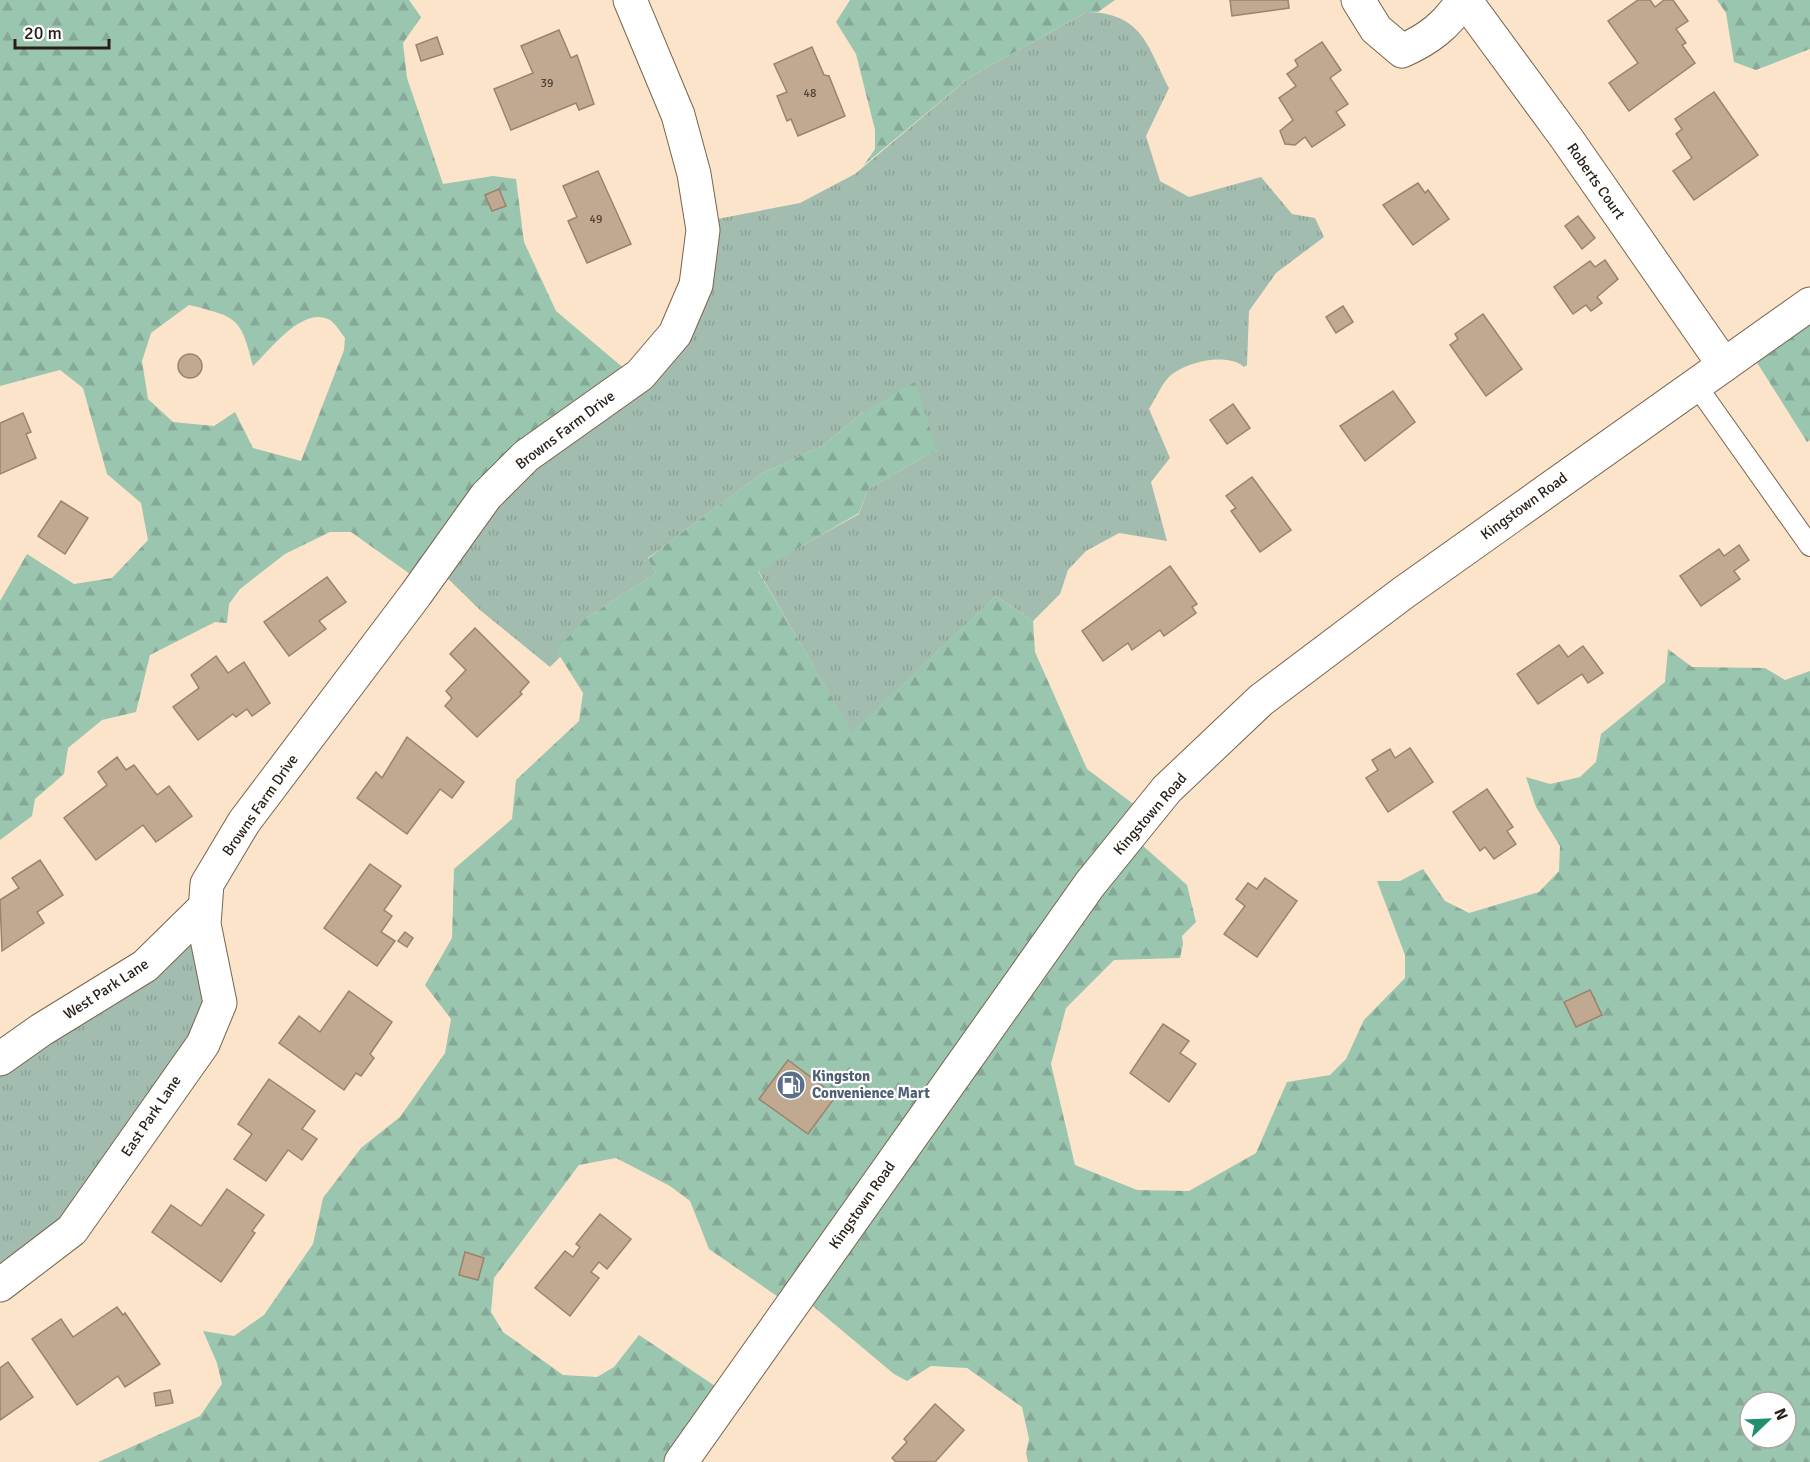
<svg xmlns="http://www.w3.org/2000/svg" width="1810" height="1462" viewBox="0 0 1810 1462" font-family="Signika,sans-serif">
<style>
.grass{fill:url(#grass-tufts)}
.forest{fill:url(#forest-firs);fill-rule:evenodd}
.building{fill:#c1a991;stroke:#99836c;stroke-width:1.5}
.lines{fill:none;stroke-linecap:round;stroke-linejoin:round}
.lane-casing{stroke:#79644e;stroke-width:22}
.street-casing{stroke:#79644e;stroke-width:35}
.primary-casing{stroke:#79644e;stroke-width:35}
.lane{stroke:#fff;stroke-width:20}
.street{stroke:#fff;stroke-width:33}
.primary{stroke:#fff;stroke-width:33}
.labels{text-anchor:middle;stroke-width:4.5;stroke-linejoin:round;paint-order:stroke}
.number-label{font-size:12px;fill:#4e4235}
.street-label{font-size:15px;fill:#281f16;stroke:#fff}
.service-label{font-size:15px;font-weight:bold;fill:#4e5e75;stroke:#fff;text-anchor:start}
</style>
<defs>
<pattern id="grass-tufts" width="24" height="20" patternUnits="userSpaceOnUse" patternTransform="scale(1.5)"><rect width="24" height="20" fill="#a2bdaf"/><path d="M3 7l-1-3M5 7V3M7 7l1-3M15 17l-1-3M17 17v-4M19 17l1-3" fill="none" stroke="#8ca296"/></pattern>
<pattern id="forest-firs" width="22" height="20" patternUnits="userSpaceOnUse" patternTransform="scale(1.5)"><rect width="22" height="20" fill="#9ac5af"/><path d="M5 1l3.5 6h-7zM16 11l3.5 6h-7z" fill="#85a996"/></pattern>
</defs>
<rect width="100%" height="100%" fill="#fce4ca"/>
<g class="grass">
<path d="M1087,12C1142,13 1147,45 1169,88L1146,136L1160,181L1189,197L1261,177L1292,214L1315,218L1324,237L1276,273L1249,311L1247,365L1244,367C1227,352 1185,362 1169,377C1161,385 1155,400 1149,409L1170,458L1151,482L1167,541L1119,533L1086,551L1068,570L1060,594L1033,621L996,596L852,733L758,570L859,514L868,489L931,453H938L863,412L824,445L761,474L648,558L656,573L586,618L561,656L550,667L480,610L435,566L481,506L642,371L707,221L800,203L855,174L970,77Z"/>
<polygon points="204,908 220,1003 109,1178 0,1285 0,1059"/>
</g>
<g class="forest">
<path d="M0,0H409L421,17L403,43L407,78L443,184L493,176L516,179L524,242L556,311L633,376L417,579L351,532H330L285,554L240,589L229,604L227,623L215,622L150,655L136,712L102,720L68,748L64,774L35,799L32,816L0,840V601L27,554L74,584L112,578L148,540L141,503L107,474L83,388L60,370L0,386ZM189,305C237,317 241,317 253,366C271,349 303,305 330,320C336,324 341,333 345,338L344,350L301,461L253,448L235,412L214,426L173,422L148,399L142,361L151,333Z"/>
<polygon points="850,0 1115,0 1098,12 1087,12 970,77 864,165 875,149 875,130 856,54 836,22"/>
<polygon points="1717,0 1810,0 1810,49 1756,70 1734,62 1726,13"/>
<polygon points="1810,302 1810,440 1807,442 1758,364 1750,345"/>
<path d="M915,382L938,453H931L868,489L859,513L758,571L852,732L996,596L1033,621L1035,652L1087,769L1144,812L1133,837L1187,885L1196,922L1182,936L1183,944L1180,958L1114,960L1066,1008L1051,1064L1075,1165L1137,1190L1189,1191L1256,1153L1287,1082L1330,1075L1346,1059L1364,1020L1405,978V955L1377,881H1400L1423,869L1445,901L1469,913L1539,892L1559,871L1560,846L1536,807L1526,777L1550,784L1580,777L1596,762L1601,734L1665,682L1668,649L1692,667L1765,668L1785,680L1810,671V1462H1028L1026,1453L1029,1439L1022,1407L967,1368L931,1366L907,1381L894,1374L802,1297L790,1305L709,1249L690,1201L670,1186L616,1158L579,1165L494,1278L491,1312L503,1332L563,1375L597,1377L614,1367L639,1335L727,1394L683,1462H98L200,1416L222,1384L217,1363L203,1331L234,1336L264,1315L313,1244L323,1198L361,1148L400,1117L445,1053L451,1019L425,985L452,938L454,869L512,819L516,780L579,721L583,693L556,650L586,618L656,573L648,559L660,549L761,474L824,445L863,412ZM1750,1402H1786V1438H1750Z"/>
</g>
<g class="building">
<polygon points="1230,0 1288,0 1289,8 1232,16"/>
<polygon points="1638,0 1650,0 1655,7 1664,0 1673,0 1688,21 1676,29 1686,43 1682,45 1695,63 1629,111 1609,83 1638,63 1608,21"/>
<polygon points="559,30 571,58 577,55 594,104 579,110 576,103 511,130 494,89 533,73 521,46"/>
<polygon points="437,37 443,54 421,61 416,45"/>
<polygon points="1322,42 1341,70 1330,78 1348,104 1336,112 1345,125 1312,147 1305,137 1295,145 1285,144 1280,131 1293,120 1279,98 1296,86 1287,74 1298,66 1295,60"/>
<polygon points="812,47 824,75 829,76 845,116 798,136 791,119 787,121 777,96 787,92 774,64"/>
<polygon points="1714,92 1758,155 1694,200 1673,171 1692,158 1676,134 1682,129 1675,119"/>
<polygon points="598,171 631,244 587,263 568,221 577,217 563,186"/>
<polygon points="1418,183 1425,193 1428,190 1449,219 1413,245 1383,205"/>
<polygon points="499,189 506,206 492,211 485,195"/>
<polygon points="1578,216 1595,238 1582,249 1565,226"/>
<polygon points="1605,260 1618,279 1597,297 1602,303 1591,311 1586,305 1573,314 1554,287 1590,261 1595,267"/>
<polygon points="1343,306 1353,322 1336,333 1326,317"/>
<polygon points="1483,314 1522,369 1486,396 1450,345 1458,339 1455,334"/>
<circle cx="190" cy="366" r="12"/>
<polygon points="1393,391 1415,422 1365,461 1340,426"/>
<polygon points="1233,404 1250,428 1227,444 1210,420"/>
<polygon points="23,413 31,432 26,434 36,458 0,474 0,423"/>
<polygon points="1252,477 1291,530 1260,552 1231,511 1236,508 1226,496"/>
<polygon points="61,501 88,518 65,554 38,536"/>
<polygon points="1739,545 1749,560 1734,571 1740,579 1701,606 1680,576 1719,549 1724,556"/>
<polygon points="1170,566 1197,604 1192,607 1196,613 1164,636 1160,630 1132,650 1128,643 1103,661 1082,631"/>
<polygon points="327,577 346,602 319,621 326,629 289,656 264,622"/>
<polygon points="475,628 529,682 520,692 522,694 477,737 445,706 452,698 446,691 466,670 450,654"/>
<polygon points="1559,645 1568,657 1583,646 1603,673 1588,683 1582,674 1538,704 1517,674"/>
<polygon points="216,656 228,673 244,662 270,703 252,716 247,709 236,717 233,714 198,740 173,707 199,688 191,675"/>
<polygon points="407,737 464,782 452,798 440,789 407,834 357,798 376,772 382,778"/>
<polygon points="1410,748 1433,782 1388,812 1366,778 1378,770 1372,760 1390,749 1395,758"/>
<polygon points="117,757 126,770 134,765 157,795 169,786 192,816 156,842 143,825 96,860 64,818 107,785 98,772"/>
<polygon points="1487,789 1513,827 1507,831 1516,844 1494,859 1485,847 1480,851 1453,812"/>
<polygon points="40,860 63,895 37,912 44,923 2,951 0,900 19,888 12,878"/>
<polygon points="370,864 401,886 384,910 392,916 381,932 395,941 377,966 324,928"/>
<polygon points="1265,878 1297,901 1257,957 1224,934 1245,906 1236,899 1248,883 1257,889"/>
<polygon points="405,932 413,938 407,947 398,941"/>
<polygon points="1590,990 1602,1015 1576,1027 1564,1002"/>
<polygon points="349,991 392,1022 370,1054 374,1058 361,1076 356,1073 344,1090 279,1043 299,1016 320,1032"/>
<polygon points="1163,1024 1189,1041 1180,1053 1196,1064 1169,1102 1130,1073"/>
<polygon points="788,1060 836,1096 808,1134 759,1099"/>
<polygon points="269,1079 315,1111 302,1129 317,1139 302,1160 288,1150 266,1181 234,1159 252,1134 238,1124"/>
<polygon points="227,1189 264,1215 252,1231 255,1233 221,1282 152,1232 171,1205 201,1226"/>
<polygon points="600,1214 631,1239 607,1269 599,1262 591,1272 599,1278 570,1316 535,1288 565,1251 573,1257 580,1247 576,1244"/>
<polygon points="465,1252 484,1258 478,1280 459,1275"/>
<polygon points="117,1307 123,1315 125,1313 160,1364 125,1387 118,1376 77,1405 32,1339 61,1319 73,1337"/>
<polygon points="8,1362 33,1397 0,1420 0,1368"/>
<polygon points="170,1390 173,1403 156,1406 154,1393"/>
<polygon points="935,1404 964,1430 935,1462 896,1462 892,1458 907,1442 904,1439"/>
</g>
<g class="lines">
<g class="lane-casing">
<polyline id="lane" points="1696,385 1810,546"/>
</g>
<g class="street-casing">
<g id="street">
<path d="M1358,0L1376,29L1402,51C1429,39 1447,25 1463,0"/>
<polyline points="1465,0 1567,139 1724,365"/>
<polyline points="0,1059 41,1030 145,966 204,908"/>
<polyline points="0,1285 72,1230 203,1044 220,1003 204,924 207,884 244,822 416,594 486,496 526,456 640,375 675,334 696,285 703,230 694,174 678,115 630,0"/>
</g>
</g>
<g class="primary-casing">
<polyline id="primary" points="681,1462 1090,884 1167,789 1261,700 1403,593 1810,304"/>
</g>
<use href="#lane" class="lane"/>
<use href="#street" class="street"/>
<use href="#primary" class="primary"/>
</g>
<defs>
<g id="fuel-disc" transform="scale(1.5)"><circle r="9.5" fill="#5c6f8a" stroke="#fff"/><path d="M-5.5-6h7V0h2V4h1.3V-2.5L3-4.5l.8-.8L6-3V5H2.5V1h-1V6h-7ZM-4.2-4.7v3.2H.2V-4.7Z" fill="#fff"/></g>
</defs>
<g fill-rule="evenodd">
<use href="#fuel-disc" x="791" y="1085"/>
</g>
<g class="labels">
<g class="number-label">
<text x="547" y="87">39</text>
<text x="810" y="97">48</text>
<text x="596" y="223">49</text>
</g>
<g class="street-label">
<text transform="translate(1596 181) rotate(55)" y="5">Roberts Court</text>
<text transform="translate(565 430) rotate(-37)" y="5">Browns Farm Drive</text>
<text transform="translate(1524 506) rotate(-36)" y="5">Kingstown Road</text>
<text transform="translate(260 805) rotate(-55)" y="5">Browns Farm Drive</text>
<text transform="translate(1150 814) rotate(-49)" y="5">Kingstown Road</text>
<text transform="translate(106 989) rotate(-33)" y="5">West Park Lane</text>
<text transform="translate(151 1116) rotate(-56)" y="5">East Park Lane</text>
<text transform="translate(862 1205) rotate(-55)" y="5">Kingstown Road</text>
</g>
<g class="service-label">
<text x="812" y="1081">Kingston<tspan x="812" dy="17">Convenience Mart</tspan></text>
</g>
</g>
<g transform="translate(1768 1420) rotate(67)"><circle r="28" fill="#ffffff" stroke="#a9a5a2" stroke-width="1.5"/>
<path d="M0-4.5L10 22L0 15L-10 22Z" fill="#208f6f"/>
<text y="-9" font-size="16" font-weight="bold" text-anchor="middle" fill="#281f16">N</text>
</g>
<path d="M15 39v9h94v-9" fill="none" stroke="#281f16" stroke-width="3"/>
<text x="24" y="39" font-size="18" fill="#281f16" stroke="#ffffff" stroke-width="4.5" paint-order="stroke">20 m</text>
</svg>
